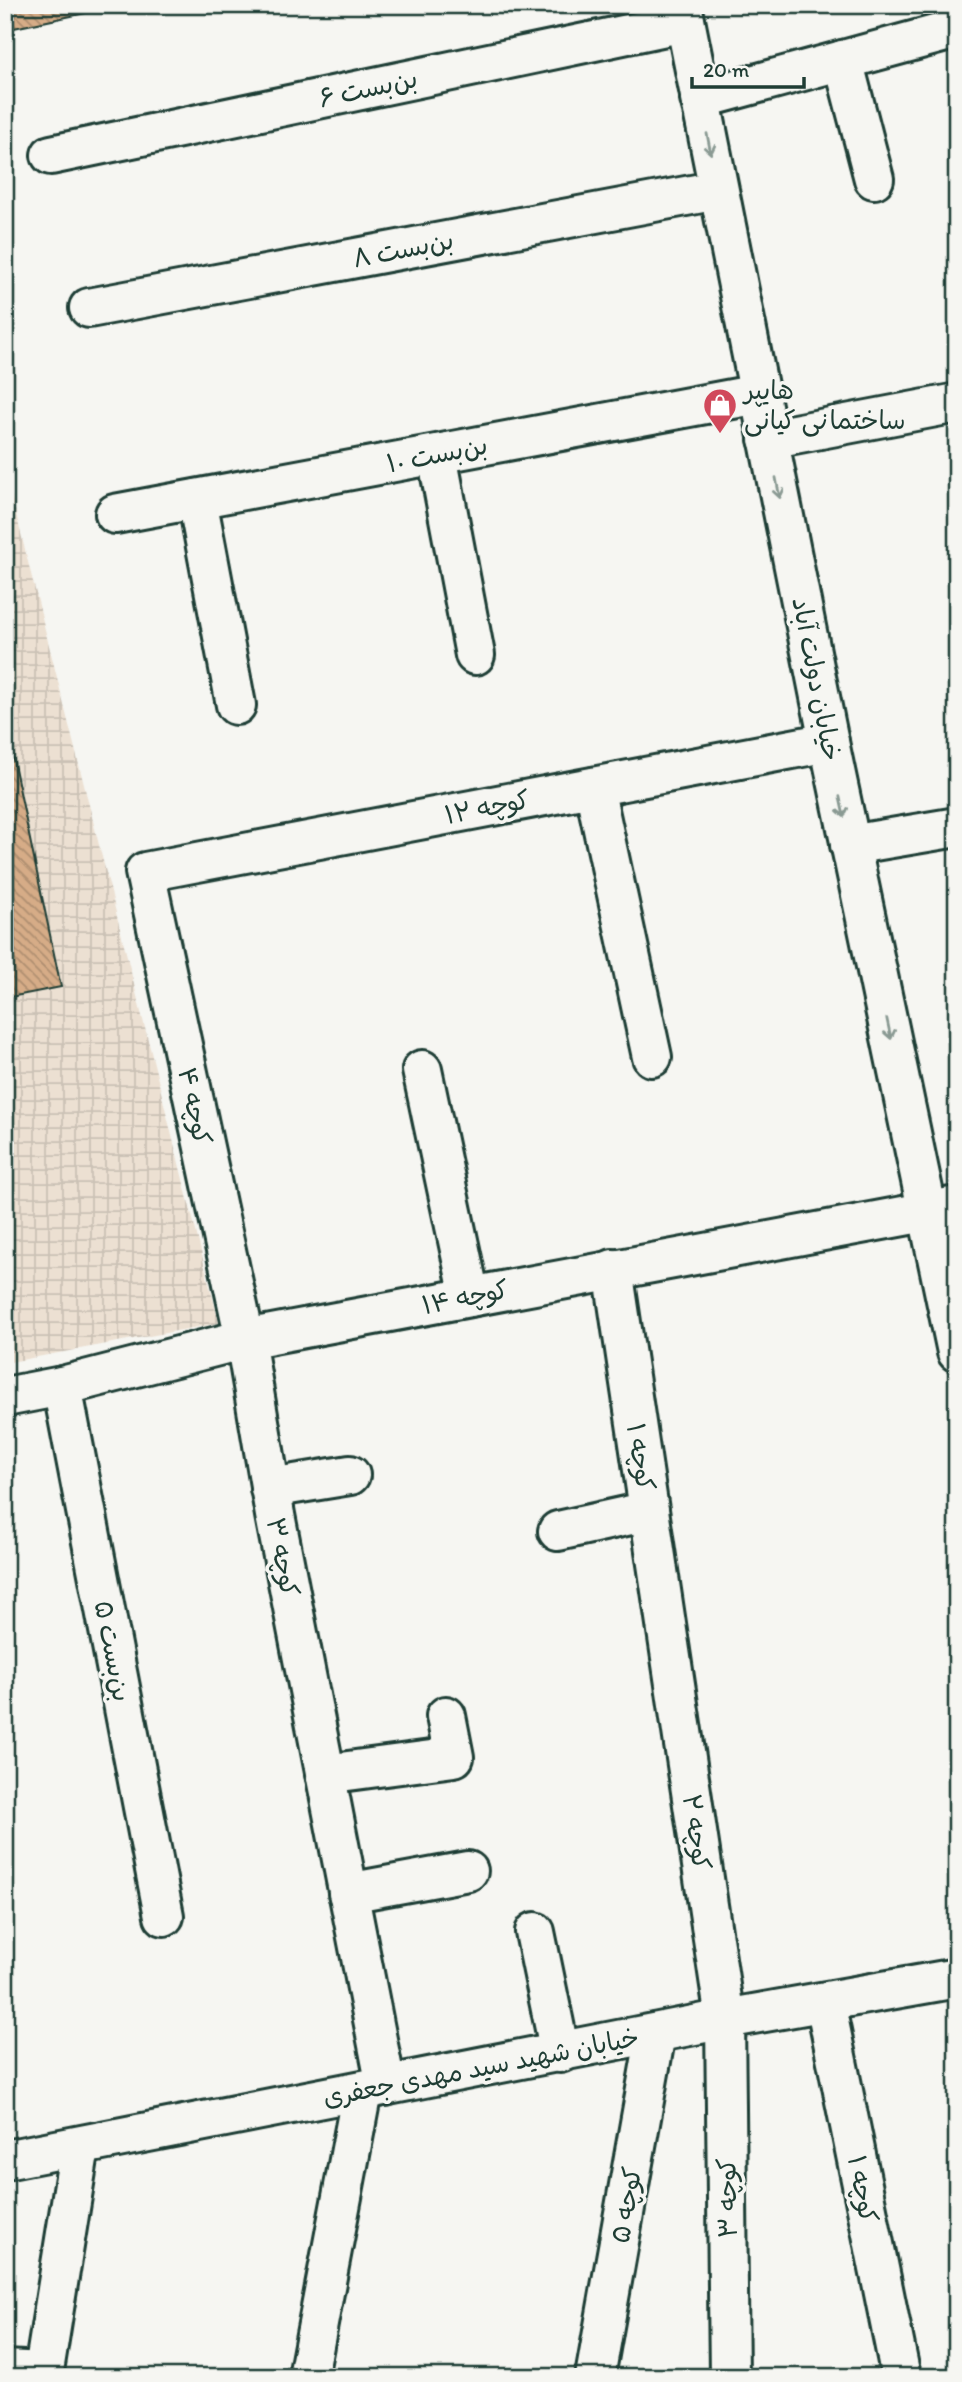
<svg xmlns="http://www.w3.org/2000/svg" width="962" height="2382" viewBox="0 0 962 2382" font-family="Itim,'Playpen Sans Arabic',sans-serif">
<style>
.industrial{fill:url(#industrial-grid)}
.building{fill:url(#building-back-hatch);stroke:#1f3d34;stroke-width:2}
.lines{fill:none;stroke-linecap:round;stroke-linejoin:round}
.minor-casing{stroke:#1f3d34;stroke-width:44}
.minor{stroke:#f6f6f2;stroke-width:38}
.oneway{stroke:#8a9a93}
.labels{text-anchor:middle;stroke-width:7;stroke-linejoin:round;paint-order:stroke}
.street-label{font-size:26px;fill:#1f3d34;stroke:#f6f6f2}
.poi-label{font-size:26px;fill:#1f3d34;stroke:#f6f6f2;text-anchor:start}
</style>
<defs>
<pattern id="industrial-grid" width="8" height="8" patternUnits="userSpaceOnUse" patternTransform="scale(1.75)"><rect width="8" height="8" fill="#ece0d2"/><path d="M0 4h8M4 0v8" fill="none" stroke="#cac1b5"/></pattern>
<pattern id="building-back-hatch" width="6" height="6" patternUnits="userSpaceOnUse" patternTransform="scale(1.75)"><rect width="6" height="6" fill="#d6ac87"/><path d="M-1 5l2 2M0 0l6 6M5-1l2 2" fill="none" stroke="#ad8d6f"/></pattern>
</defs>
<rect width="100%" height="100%" fill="#f6f6f2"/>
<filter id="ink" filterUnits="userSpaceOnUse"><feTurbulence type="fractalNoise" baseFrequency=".0143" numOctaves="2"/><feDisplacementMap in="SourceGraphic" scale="14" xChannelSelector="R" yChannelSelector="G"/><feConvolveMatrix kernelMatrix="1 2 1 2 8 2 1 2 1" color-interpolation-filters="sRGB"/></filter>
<g filter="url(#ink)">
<polygon class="industrial" points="5,470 219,1323 5,1363"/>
<g class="building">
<polygon points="5,5 124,5 9,29"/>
<polygon points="5,721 61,987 5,998"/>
</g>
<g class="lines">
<g class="minor-casing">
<g id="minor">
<polyline points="682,5 829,742 957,1352"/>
<polyline points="843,60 874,179"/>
<polyline points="700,99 957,29"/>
<polyline points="51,155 685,22"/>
<polyline points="89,308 718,190"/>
<polyline points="768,439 957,403"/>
<polyline points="437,455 475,655"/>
<polyline points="197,499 236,705"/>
<polyline points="115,514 759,394"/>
<polyline points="594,787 652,1057"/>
<polyline points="850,845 957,827"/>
<polyline points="422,1070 470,1297"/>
<polyline points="613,1269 725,2019 729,2377"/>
<polyline points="62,1386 164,1916"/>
<polyline points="5,1397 62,1386 245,1339 957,1206"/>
<polyline points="270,1488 350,1475"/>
<polyline points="558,1531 649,1511"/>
<polyline points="325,1774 454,1757 446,1716"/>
<polyline points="348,1893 468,1871"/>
<polyline points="535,1932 560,2053"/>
<polyline points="825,2002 901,2377"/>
<polyline points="386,2086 275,1515 245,1339 145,872 829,742"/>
<polyline points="5,2160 725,2019 957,1978"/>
<polyline points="5,2370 44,2372"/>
<polyline points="43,2377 80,2146"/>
<polyline points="308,2377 362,2091"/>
<polyline points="595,2377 656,2033"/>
</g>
</g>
<use href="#minor" class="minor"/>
</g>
<defs><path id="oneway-shaft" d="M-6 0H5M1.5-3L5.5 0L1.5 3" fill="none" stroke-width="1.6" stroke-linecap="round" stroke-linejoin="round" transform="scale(1.75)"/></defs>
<g class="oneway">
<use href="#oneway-shaft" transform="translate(709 144) rotate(79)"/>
<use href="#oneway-shaft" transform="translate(778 488) rotate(79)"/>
<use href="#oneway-shaft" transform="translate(842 807) rotate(78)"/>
<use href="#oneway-shaft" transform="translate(889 1029) rotate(78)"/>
</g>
</g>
<defs>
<g id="shop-pin" transform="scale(1.75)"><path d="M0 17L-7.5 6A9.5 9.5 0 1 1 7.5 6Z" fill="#d1495b" stroke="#f6f6f2"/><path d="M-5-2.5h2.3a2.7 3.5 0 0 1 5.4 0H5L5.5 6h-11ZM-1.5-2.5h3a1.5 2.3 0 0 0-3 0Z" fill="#fff"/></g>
</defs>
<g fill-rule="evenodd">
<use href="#shop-pin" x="720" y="405"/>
</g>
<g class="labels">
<g class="street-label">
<text transform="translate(368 88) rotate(-12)" y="9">بن‌بست ۶</text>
<text transform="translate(403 249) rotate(-11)" y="9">بن‌بست ۸</text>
<text transform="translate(437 454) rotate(-11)" y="9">بن‌بست ۱۰</text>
<text transform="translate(817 679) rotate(79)" y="9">خیابان دولت آباد</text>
<text transform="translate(487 807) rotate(-11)" y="9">کوچه ۱۲</text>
<text transform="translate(195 1106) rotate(78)" y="9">کوچه ۴</text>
<text transform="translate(465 1297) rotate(-11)" y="9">کوچه ۱۴</text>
<text transform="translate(641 1457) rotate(81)" y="9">کوچه ۱</text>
<text transform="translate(283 1557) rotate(79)" y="9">کوچه ۳</text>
<text transform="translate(113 1651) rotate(79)" y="9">بن‌بست ۵</text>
<text transform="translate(697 1832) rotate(82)" y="9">کوچه ۲</text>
<text transform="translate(481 2067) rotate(-11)" y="9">خیابان شهید سید مهدی جعفری</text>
<text transform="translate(863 2189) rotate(79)" y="9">کوچه ۱</text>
<text transform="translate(727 2198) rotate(-91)" y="9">کوچه ۳</text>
<text transform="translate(626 2205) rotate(-80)" y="9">کوچه ۵</text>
</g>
<g class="poi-label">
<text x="744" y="399">هایپر<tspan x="744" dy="30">ساختمانی کیانی</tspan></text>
</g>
</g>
<rect width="962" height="2382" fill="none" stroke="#f6f6f2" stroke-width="28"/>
<rect x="14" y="14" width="934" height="2354" fill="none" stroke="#1f3d34" stroke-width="2.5" filter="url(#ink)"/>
<path d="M692 77v10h112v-10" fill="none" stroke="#1f3d34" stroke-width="3.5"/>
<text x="703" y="77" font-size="21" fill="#1f3d34" stroke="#f6f6f2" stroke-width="5" paint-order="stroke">20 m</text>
</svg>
